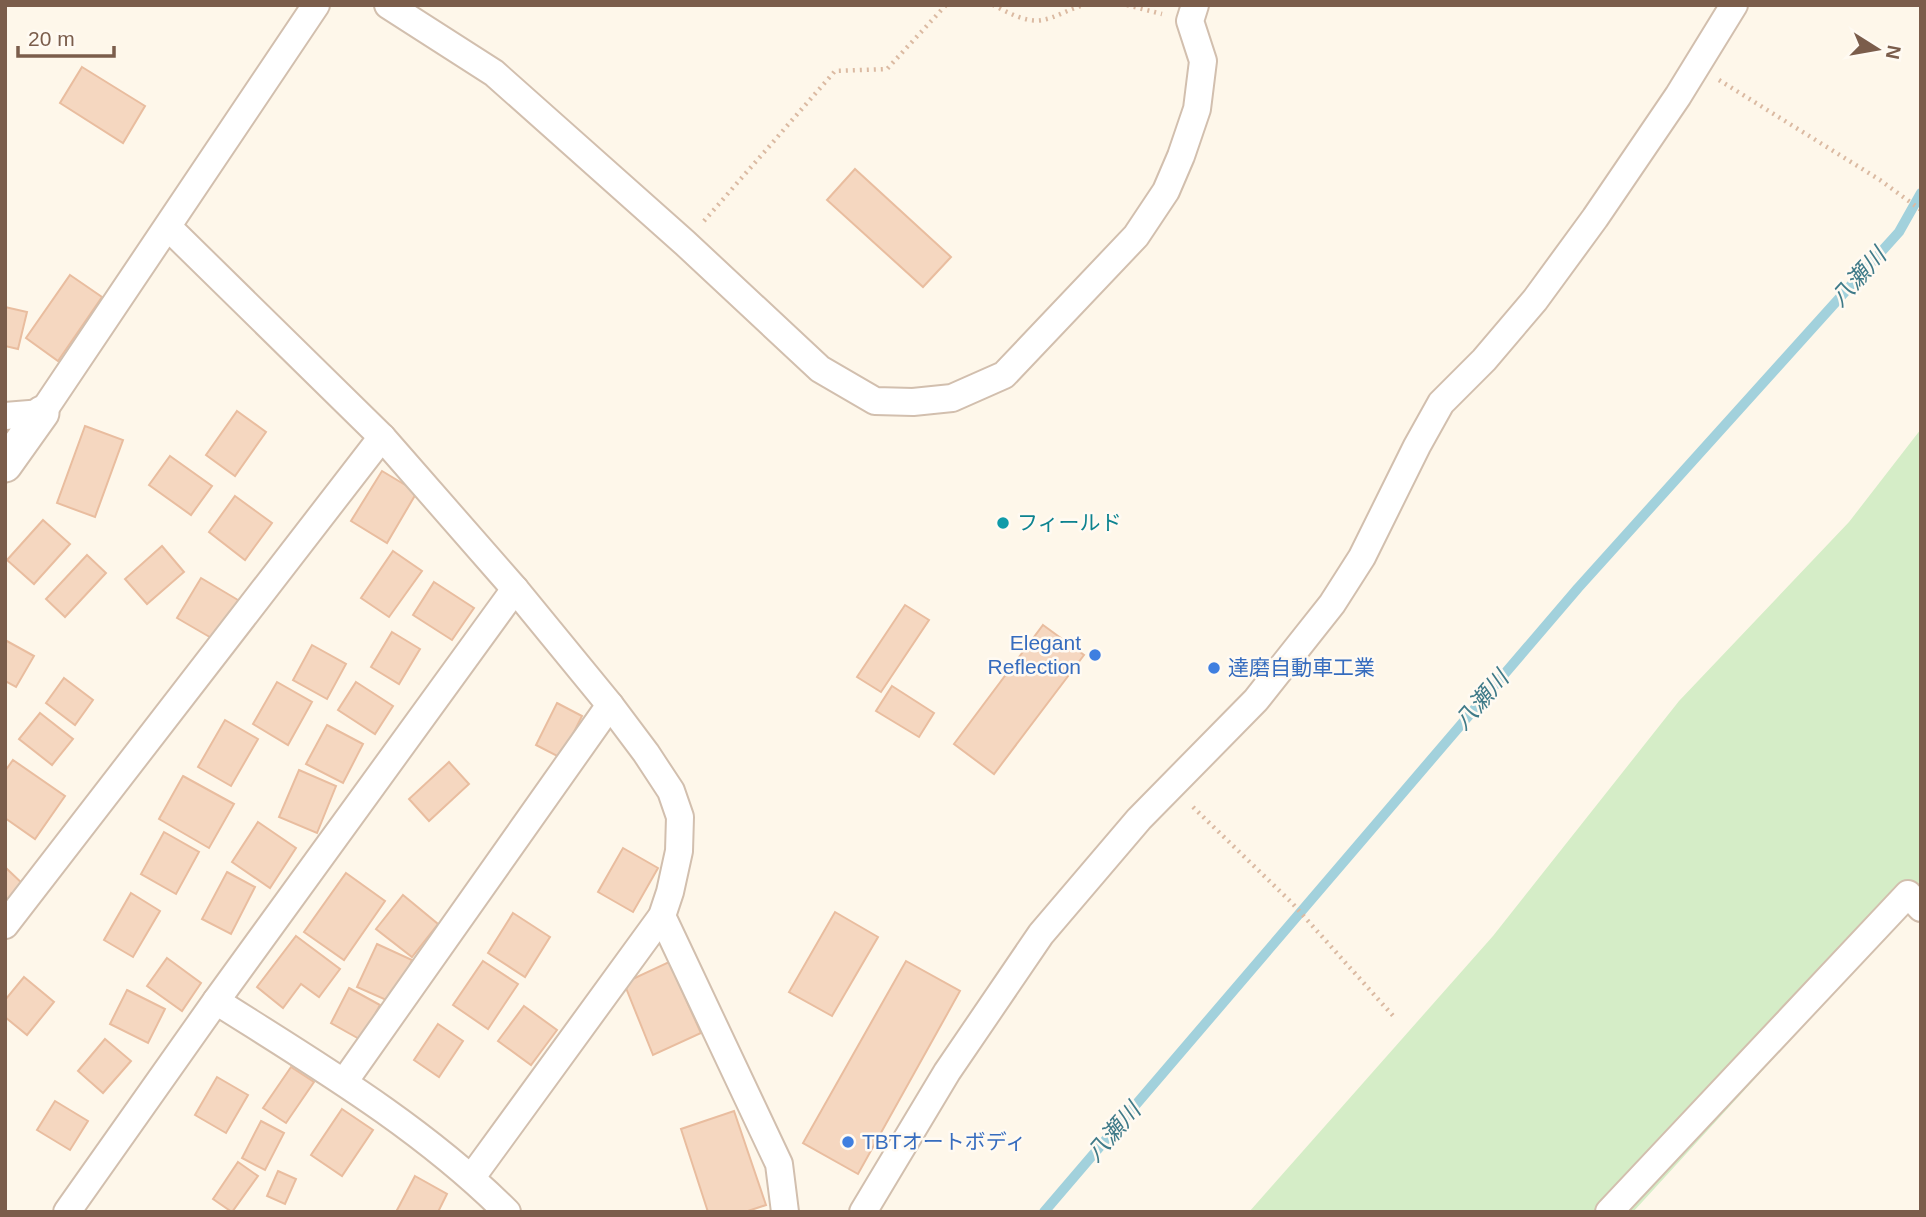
<svg xmlns="http://www.w3.org/2000/svg" width="1926" height="1217" viewBox="0 0 1926 1217" font-family="Arial,'Noto Sans JP',sans-serif">
<style>
.green{fill:#d5edc7}
.lines{fill:none;stroke-linecap:round;stroke-linejoin:round}
.stream{stroke:#a2d1dc;stroke-width:10}
.building{fill:#f5d7c0;stroke:#e9bd9f;stroke-width:2}
.minor-casing{stroke:#d2bfae;stroke-width:30}
.tertiary-casing{stroke:#d2bfae;stroke-width:37}
.path{stroke:#dbbaa2;stroke-width:4.5;stroke-dasharray:2 5;stroke-linecap:butt}
.minor{stroke:#fff;stroke-width:26}
.tertiary{stroke:#fff;stroke-width:33}
.culture-dot{fill:#0f9aa8;stroke:#fffaf2;stroke-width:2.5}
.shop-dot{fill:#3f7fe0;stroke:#fffaf2;stroke-width:2.5}
.labels{text-anchor:middle;stroke-width:5;stroke-linejoin:round;paint-order:stroke}
.culture-label{font-size:21px;fill:#0d838f;stroke:#fffaf2;text-anchor:start}
.shop-label{font-size:21px;fill:#366cbe;stroke:#fffaf2;text-anchor:start}
.water-label{font-size:23px;font-style:italic;fill:#3f7a88;stroke:#fffaf2}
</style>
<rect width="100%" height="100%" fill="#fef7ea"/>
<polygon class="green" points="1921,429 1921,897 1633,1212 1249,1212 1493,936 1679,701 1849,522"/>
<g class="lines">
<polyline class="stream" points="1044,1212 1578,588 1899,232 1921,193"/>
</g>
<g class="building">
<polygon points="82,67 145,106 123,143 60,103"/>
<polygon points="855,169 951,257 923,287 827,200"/>
<polygon points="70,275 102,297 58,361 26,338"/>
<polygon points="5,307 27,312 18,349 5,346"/>
<polygon points="237,411 266,432 235,476 206,455"/>
<polygon points="85,426 123,440 95,517 57,503"/>
<polygon points="170,456 212,486 191,515 149,485"/>
<polygon points="382,471 417,492 387,543 351,521"/>
<polygon points="235,496 272,523 245,560 209,532"/>
<polygon points="43,520 70,544 34,584 7,560"/>
<polygon points="162,546 184,572 147,604 125,579"/>
<polygon points="393,551 422,571 389,617 361,598"/>
<polygon points="87,555 106,573 65,617 46,599"/>
<polygon points="201,578 243,603 220,643 177,618"/>
<polygon points="434,582 474,608 452,640 413,615"/>
<polygon points="905,605 929,620 881,692 857,677"/>
<polygon points="1043,625 1084,655 994,774 954,744"/>
<polygon points="392,632 420,649 399,684 371,667"/>
<polygon points="5,640 34,656 16,687 5,681"/>
<polygon points="312,645 346,664 327,699 293,680"/>
<polygon points="64,678 93,700 75,725 46,703"/>
<polygon points="277,682 312,702 288,745 253,724"/>
<polygon points="356,682 393,706 375,734 338,710"/>
<polygon points="892,686 934,713 919,737 876,711"/>
<polygon points="557,703 582,716 561,758 536,745"/>
<polygon points="40,713 73,739 52,765 19,739"/>
<polygon points="225,720 258,739 231,786 198,767"/>
<polygon points="327,725 363,744 343,783 306,764"/>
<polygon points="13,760 65,796 35,839 5,818 5,771"/>
<polygon points="449,762 469,784 429,821 409,799"/>
<polygon points="299,770 336,786 317,833 279,817"/>
<polygon points="183,776 234,804 209,848 159,819"/>
<polygon points="258,822 296,848 270,888 232,862"/>
<polygon points="164,832 199,852 176,894 141,874"/>
<polygon points="623,848 658,868 633,912 598,892"/>
<polygon points="5,867 27,888 5,910"/>
<polygon points="227,872 255,887 231,934 202,919"/>
<polygon points="346,873 385,901 344,960 304,932"/>
<polygon points="131,893 160,911 133,957 104,940"/>
<polygon points="403,895 438,924 412,957 376,929"/>
<polygon points="835,912 878,937 832,1016 789,992"/>
<polygon points="513,913 550,937 525,977 488,953"/>
<polygon points="296,936 340,969 319,997 301,984 283,1008 257,987"/>
<polygon points="377,944 412,960 393,1003 357,987"/>
<polygon points="167,958 201,983 182,1011 147,986"/>
<polygon points="483,961 518,984 488,1029 453,1005"/>
<polygon points="906,961 960,991 858,1174 803,1143"/>
<polygon points="669,962 701,1033 653,1055 624,983"/>
<polygon points="24,977 54,1002 27,1035 5,1017 5,1000"/>
<polygon points="349,988 380,1005 361,1040 331,1023"/>
<polygon points="127,990 165,1009 148,1043 110,1024"/>
<polygon points="524,1006 557,1030 531,1065 498,1041"/>
<polygon points="438,1024 463,1041 439,1077 414,1060"/>
<polygon points="105,1039 131,1061 103,1093 78,1071"/>
<polygon points="291,1067 314,1082 286,1123 263,1108"/>
<polygon points="217,1077 248,1095 226,1133 195,1115"/>
<polygon points="55,1101 88,1121 70,1150 37,1130"/>
<polygon points="342,1109 373,1130 342,1176 311,1155"/>
<polygon points="734,1111 766,1205 745,1212 708,1212 681,1129"/>
<polygon points="261,1121 284,1133 265,1170 242,1158"/>
<polygon points="238,1162 258,1176 232,1212 213,1199"/>
<polygon points="278,1171 296,1179 285,1204 267,1196"/>
<polygon points="415,1176 447,1194 438,1212 396,1212"/>
</g>
<g class="lines">
<g class="minor-casing">
<g id="minor">
<polyline points="388,5 494,73 685,243 820,369 875,401 913,402 952,398 1004,375 1136,236 1166,191 1181,156 1197,109 1203,61 1190,21 1195,5"/>
<polyline points="168,227 382,437 515,589 610,705 646,753 671,791 680,817 679,851 670,892 662,916 472,1177"/>
<polyline points="5,416 42,413 316,5"/>
<polyline points="662,916 779,1164 785,1212"/>
<polyline points="5,925 382,437"/>
<path d="M216,1001C317,1065 422,1127 507,1212"/>
<polyline points="344,1082 610,705"/>
<polyline points="67,1212 216,1001 515,589"/>
<polyline points="863,1212 947,1072 1041,934 1139,819 1256,700 1332,604 1362,557 1417,446 1441,403 1484,360 1535,300 1595,218 1678,96 1734,5"/>
<polyline points="1609,1212 1908,894 1921,908"/>
</g>
</g>
<g class="tertiary-casing">
<polyline id="tertiary" points="5,465 42,413"/>
</g>
<g class="path">
<path d="M993,5C1007,12 1026,23 1042,20C1056,18 1070,8 1085,5"/>
<polyline points="1127,5 1162,14"/>
<polyline points="1719,80 1880,180 1921,210"/>
<polyline points="704,221 835,71 887,69 946,5"/>
<polyline points="1193,807 1292,903 1395,1018"/>
</g>
<use href="#minor" class="minor"/>
<use href="#tertiary" class="tertiary"/>
</g>
<circle class="culture-dot" cx="1003" cy="523" r="7"/>
<g class="shop-dot">
<circle cx="1095" cy="655" r="7"/>
<circle cx="1214" cy="668" r="7"/>
<circle cx="848" cy="1142" r="7"/>
</g>
<g class="labels">
<g class="culture-label">
<text x="1017" y="530">フィールド</text>
</g>
<g class="shop-label">
<text x="1081" y="650" text-anchor="end">Elegant<tspan x="1081" dy="24">Reflection</tspan></text>
<text x="1228" y="675">達磨自動車工業</text>
<text x="862" y="1149">TBTオートボディ</text>
</g>
<g class="water-label">
<text transform="translate(1858 277) rotate(-48)" y="8">八瀬川</text>
<text transform="translate(1481 700) rotate(-49)" y="8">八瀬川</text>
<text transform="translate(1113 1132) rotate(-49)" y="8">八瀬川</text>
</g>
</g>
<rect width="1926" height="1217" fill="none" stroke="#7b5d4b" stroke-width="14"/>
<g transform="translate(1877 49) rotate(101)" stroke="#fffaf2" stroke-width="5" paint-order="stroke">
<path d="M0-5L12 26L0 18L-12 26Z" fill="#7b5d4b"/>
<text y="-10" font-size="19" font-weight="bold" text-anchor="middle" fill="#7b5d4b">N</text>
</g>
<path d="M18 46v10h96v-10" fill="none" stroke="#7b5d4b" stroke-width="3.5"/>
<text x="28" y="46" font-size="21" fill="#7b5d4b" stroke="#fffaf2" stroke-width="5" paint-order="stroke">20 m</text>
</svg>
